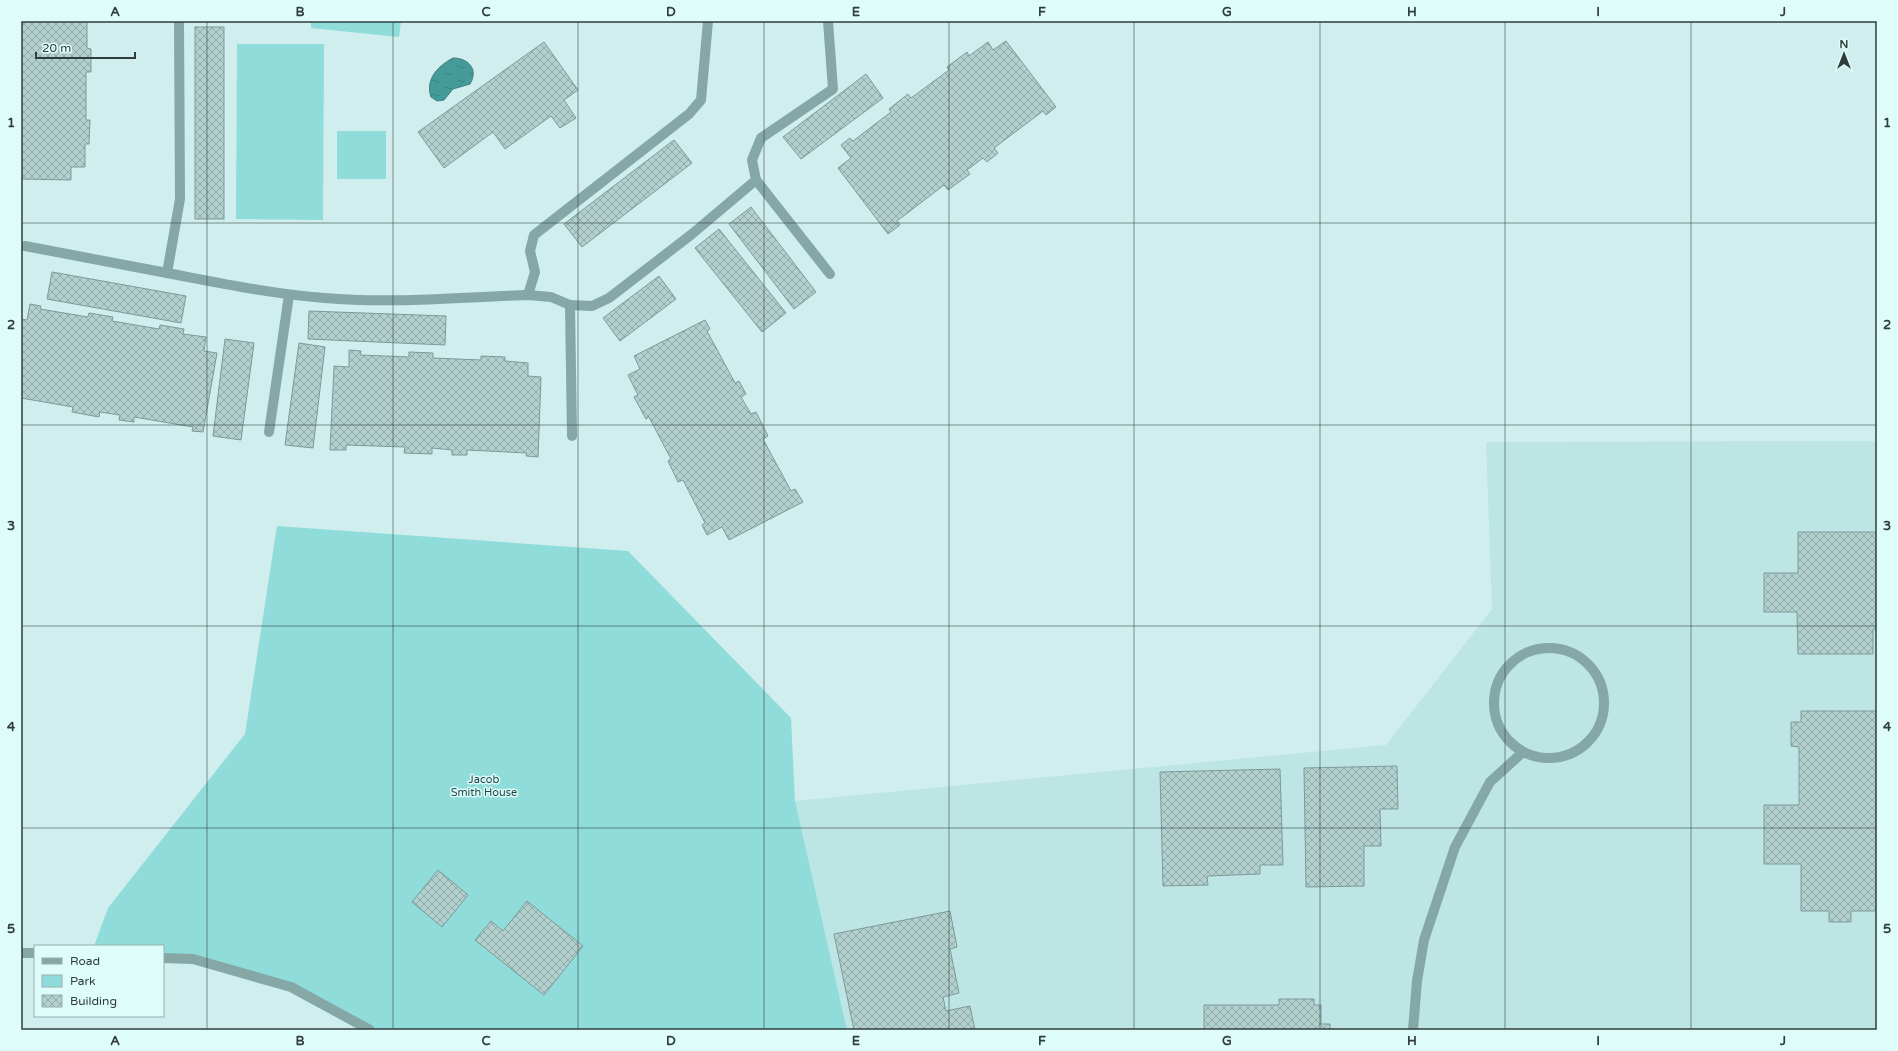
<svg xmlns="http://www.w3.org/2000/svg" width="1898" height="1051" viewBox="0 0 1898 1051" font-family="'Varela Round',sans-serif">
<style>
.built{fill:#bce5e4}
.green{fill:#8fdcda}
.water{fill:url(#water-ripples);stroke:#3f7f7d}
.building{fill:url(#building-cross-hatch);stroke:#7d9a99}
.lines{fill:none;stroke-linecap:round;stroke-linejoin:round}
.service{stroke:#85a7a6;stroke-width:10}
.minor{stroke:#85a7a6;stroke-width:10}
.grid{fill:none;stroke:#313d3c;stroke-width:1;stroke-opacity:0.55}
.labels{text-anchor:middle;stroke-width:3;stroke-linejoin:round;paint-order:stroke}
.park-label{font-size:11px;fill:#1f4646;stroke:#ddfcfa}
.neatline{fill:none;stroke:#313d3c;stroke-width:1.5}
.grid-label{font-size:13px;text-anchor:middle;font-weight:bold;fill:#313d3c}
</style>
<defs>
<pattern id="water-ripples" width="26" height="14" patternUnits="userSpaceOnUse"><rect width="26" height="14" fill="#459b99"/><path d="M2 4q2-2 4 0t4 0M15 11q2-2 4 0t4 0" fill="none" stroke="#3a807e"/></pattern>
<pattern id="building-cross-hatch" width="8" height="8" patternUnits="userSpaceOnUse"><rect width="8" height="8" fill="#b1d0ce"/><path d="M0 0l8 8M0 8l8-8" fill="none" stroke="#91aaa8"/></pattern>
</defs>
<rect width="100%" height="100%" fill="#cfeeed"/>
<polygon class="built" points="1877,441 1877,1030 847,1030 795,801 1386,745 1492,609 1486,442"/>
<g class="green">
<polygon points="311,21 401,21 399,37 311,28"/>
<polygon points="237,44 324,44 323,220 236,219"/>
<rect x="337" y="131" width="49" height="48"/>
<polygon points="277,526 628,551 791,718 795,801 847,1030 370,1030 291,987 193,959 163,958 163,946 94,946 108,908 245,734"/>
</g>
<path class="water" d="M453,58C468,58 479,69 470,84L453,89L444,100L437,101L431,97C425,79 438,66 453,58Z"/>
<g class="building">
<polygon points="21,21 87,21 87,48 91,49 91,72 86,72 86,120 90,120 89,144 85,144 85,167 71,167 71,180 21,179"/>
<rect x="195" y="27" width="29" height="192"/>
<polygon points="1006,41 1056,107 1046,115 1043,111 994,148 998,153 987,162 983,158 967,170 970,174 948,190 944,185 897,221 900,225 888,234 838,168 851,158 841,145 850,138 853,141 891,112 889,109 908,94 911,98 949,70 947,67 967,52 969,56 988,42 993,50"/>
<polygon points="544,42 578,90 564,100 576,118 560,128 551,116 505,149 493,132 444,168 418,132"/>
<polygon points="866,74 883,98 801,159 783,137"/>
<polygon points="674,140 692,163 582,247 564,224"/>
<polygon points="751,207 816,292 794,309 729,224"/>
<polygon points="719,229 786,313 762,332 695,248"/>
<polygon points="52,272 186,296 181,323 47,299"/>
<polygon points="659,276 676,299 620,341 603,318"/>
<polygon points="30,304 41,306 40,309 88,317 89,313 113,317 112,321 159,329 160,325 184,329 183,334 206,337 204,351 217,353 203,432 192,431 193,427 134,417 134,422 119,420 120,415 100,412 99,417 72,412 73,407 21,398 21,319 27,320"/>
<polygon points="309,311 446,316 445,345 308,339"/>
<polygon points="705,320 710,329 707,331 735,383 739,381 746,394 741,397 751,414 756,412 768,436 763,439 791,491 795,489 803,502 729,540 722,527 707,535 702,525 705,523 683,480 678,482 668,461 671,459 649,417 646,419 634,397 638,395 628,375 640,369 634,356"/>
<polygon points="225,339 254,343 241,440 213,436"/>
<polygon points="299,343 325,347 313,448 285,445"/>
<polygon points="349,350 361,351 360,355 409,357 409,352 433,353 433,358 481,360 481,356 505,357 505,361 528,363 528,376 541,377 538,457 526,456 527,453 467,450 467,455 452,455 452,450 432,448 432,454 404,453 405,447 346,445 346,450 330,450 334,366 349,367"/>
<polygon points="1798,532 1877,532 1877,629 1873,629 1873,654 1798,654 1797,612 1764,612 1764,573 1798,573"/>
<polygon points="1801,711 1877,711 1877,911 1851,911 1851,922 1829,922 1829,911 1801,911 1801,864 1764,864 1764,805 1799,805 1799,747 1791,746 1791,722 1801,722"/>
<polygon points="1397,766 1398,809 1380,809 1381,846 1364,846 1364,886 1306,887 1304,768"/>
<polygon points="1280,769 1283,865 1260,865 1260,874 1207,876 1208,885 1163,886 1160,772"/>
<polygon points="438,870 468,895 442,927 412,902"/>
<polygon points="527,901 583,946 544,995 475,940 491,921 503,931"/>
<polygon points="950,911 957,947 950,949 959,993 943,997 946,1011 970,1006 975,1030 854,1030 834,934"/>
<polygon points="1279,999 1314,999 1314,1005 1321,1005 1321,1024 1330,1024 1330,1030 1204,1030 1204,1005 1279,1005"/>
</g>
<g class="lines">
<g class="service">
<polyline points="756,180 830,274"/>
<polyline points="570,305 572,436"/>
<polyline points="269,432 289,295"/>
</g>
<g class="minor">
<polyline points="25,246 167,273 180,199 179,21"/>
<path d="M167,273C220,283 272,294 325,298C392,304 461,297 528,295L551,297L570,305L592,306L609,298L692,234L756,180L752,160L761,138L833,89L828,21"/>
<polyline points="528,295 535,272 530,251 534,235 689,114 701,100 708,21"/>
<circle cx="1549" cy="703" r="55"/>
<polyline points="21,953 35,953"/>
<polyline points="163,958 193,959 291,987 370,1030"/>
<polyline points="1413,1030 1417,981 1424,940 1455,847 1490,782 1523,752"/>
</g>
</g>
<path class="grid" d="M207,21V1030M393,21V1030M578,21V1030M764,21V1030M949,21V1030M1134,21V1030M1320,21V1030M1505,21V1030M1691,21V1030M21,223H1877M21,425H1877M21,626H1877M21,828H1877"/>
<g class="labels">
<g class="park-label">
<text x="484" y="783">Jacob<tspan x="484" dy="13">Smith House</tspan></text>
</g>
</g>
<rect width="1898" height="1051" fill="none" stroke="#ddfcfa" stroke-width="44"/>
<rect x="34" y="945" width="130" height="72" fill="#ddfcfa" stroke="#98b0ae"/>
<rect x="42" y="958" width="20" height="6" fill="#85a7a6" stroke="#98b0ae"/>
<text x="70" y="965" font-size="12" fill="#313d3c">Road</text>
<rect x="42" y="975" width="20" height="12" fill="#8fdcda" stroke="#98b0ae"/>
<text x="70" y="985" font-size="12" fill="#313d3c">Park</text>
<rect x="42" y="995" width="20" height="12" fill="url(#building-cross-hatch)" stroke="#98b0ae"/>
<text x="70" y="1005" font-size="12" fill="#313d3c">Building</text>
<g transform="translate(1844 54)" stroke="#ddfcfa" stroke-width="3" paint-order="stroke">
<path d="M0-3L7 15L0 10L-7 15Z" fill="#313d3c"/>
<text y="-6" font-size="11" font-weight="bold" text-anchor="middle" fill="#313d3c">N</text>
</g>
<path d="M36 52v6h99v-6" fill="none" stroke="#313d3c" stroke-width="2"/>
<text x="42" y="52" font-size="12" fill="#313d3c" stroke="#ddfcfa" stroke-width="3" paint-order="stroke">20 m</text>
<rect x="22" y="22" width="1854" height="1007" class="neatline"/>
<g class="grid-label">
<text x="115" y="16">A</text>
<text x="300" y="16">B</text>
<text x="486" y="16">C</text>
<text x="671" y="16">D</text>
<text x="856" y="16">E</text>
<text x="1042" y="16">F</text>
<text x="1227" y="16">G</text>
<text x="1412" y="16">H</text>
<text x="1598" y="16">I</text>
<text x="1783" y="16">J</text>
<text x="11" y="127">1</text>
<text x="1887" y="127">1</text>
<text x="11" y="329">2</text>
<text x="1887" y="329">2</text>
<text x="11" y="530">3</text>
<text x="1887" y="530">3</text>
<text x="11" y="731">4</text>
<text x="1887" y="731">4</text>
<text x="11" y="933">5</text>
<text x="1887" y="933">5</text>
<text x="115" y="1045">A</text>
<text x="300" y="1045">B</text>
<text x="486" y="1045">C</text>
<text x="671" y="1045">D</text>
<text x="856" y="1045">E</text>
<text x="1042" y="1045">F</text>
<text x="1227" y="1045">G</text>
<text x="1412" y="1045">H</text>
<text x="1598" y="1045">I</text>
<text x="1783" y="1045">J</text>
</g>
</svg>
